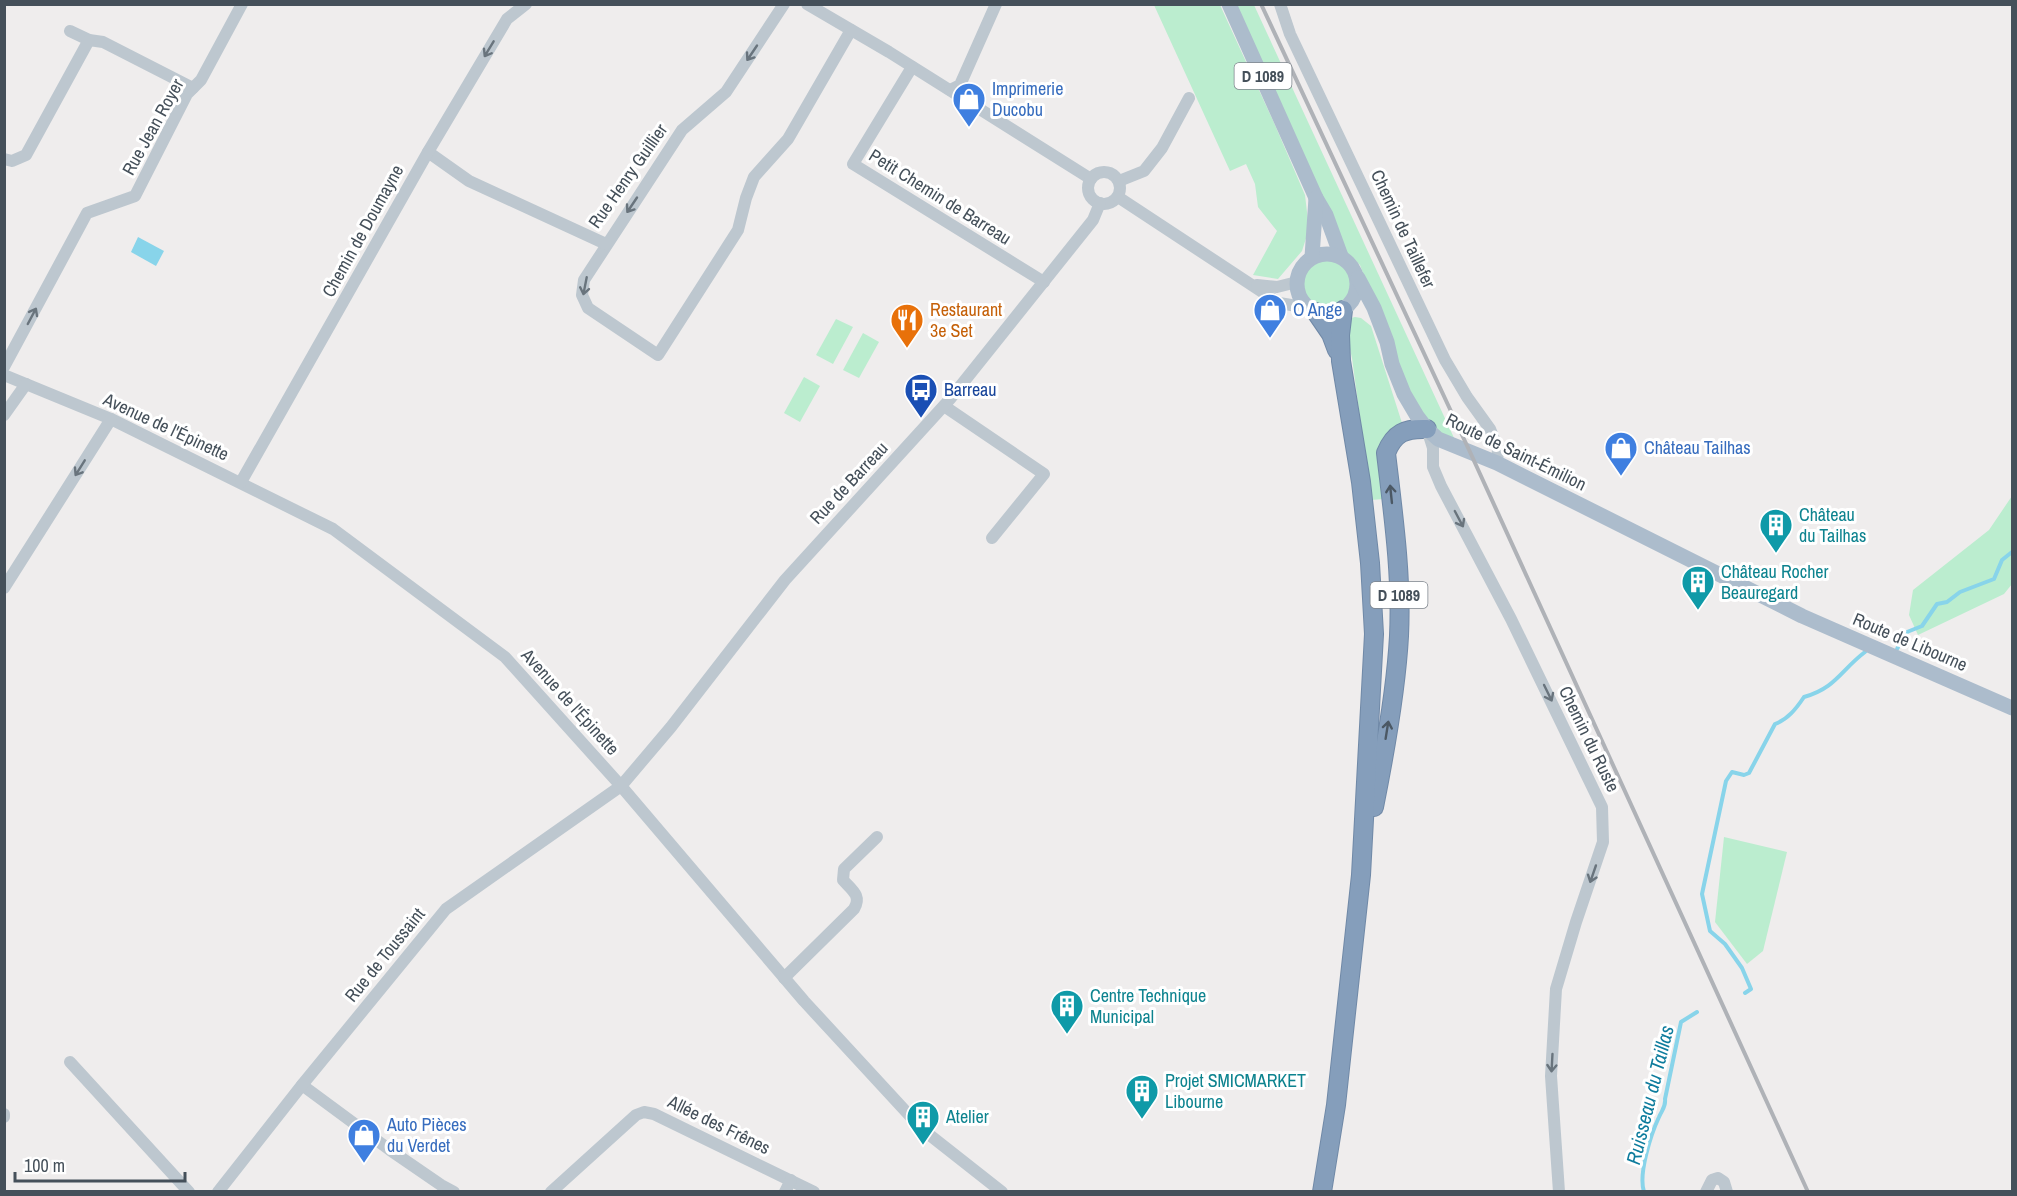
<svg xmlns="http://www.w3.org/2000/svg" width="2017" height="1196" viewBox="0 0 2017 1196" font-family="'Archivo Narrow',sans-serif">
<style>
.green{fill:#bbedcf}
.water{fill:#88d4ea}
.lines{fill:none;stroke-linecap:round;stroke-linejoin:round}
.stream{stroke:#88d4ea;stroke-width:4}
.highway-casing{stroke:#7089a7;stroke-width:20}
.minor{stroke:#bdc7cf;stroke-width:12}
.major{stroke:#acbccc;stroke-width:15}
.highway{stroke:#859ebb;stroke-width:18}
.rail{stroke:#afb2b7;stroke-width:4}
.oneway{stroke:#69747d}
.oneway2{stroke:#4b5864}
.labels{text-anchor:middle;stroke-width:6;stroke-linejoin:round;paint-order:stroke}
.shield{fill:#fff;stroke:#7d848c;stroke-width:1.5}
.shield-label{font-size:16px;font-weight:bold;fill:#45505a}
.shop-label{font-size:18px;fill:#366cbe;stroke:#fff;text-anchor:start}
.street-label{font-size:18px;fill:#45505a;stroke:#fff}
.food-label{font-size:18px;fill:#c56008;stroke:#fff;text-anchor:start}
.transit-label{font-size:18px;fill:#164399;stroke:#fff;text-anchor:start}
.culture-label{font-size:18px;fill:#0d838f;stroke:#fff;text-anchor:start}
.water-label{font-size:20px;font-style:italic;fill:#0e7c9d;stroke:#fff}
</style>
<rect width="100%" height="100%" fill="#efeded"/>
<g class="green">
<polygon points="1154,5 1220,5 1275,125 1305,195 1309,229 1302,251 1278,279 1253,275 1277,231 1258,207 1255,184 1246,164 1230,171"/>
<polygon points="1235,5 1254,5 1455,440 1441,434 1426,420 1407,391 1360,265 1346,252"/>
<circle cx="1326" cy="285" r="25"/>
<polygon points="1355,317 1361,318 1371,326 1402,423 1399,427 1384,499 1371,500 1352,358 1344,324 1348,319"/>
<polygon points="836,319 853,327 833,364 816,355"/>
<polygon points="863,333 879,342 859,378 843,370"/>
<polygon points="804,377 820,386 800,422 784,413"/>
<polygon points="2012,496 2012,584 2004,594 1918,635 1909,615 1913,590 1989,530"/>
<polygon points="1724,837 1787,852 1763,951 1747,964 1715,922"/>
</g>
<polygon class="water" points="138,237 164,251 156,266 131,252"/>
<g class="lines">
<g class="stream">
<polyline points="1897,649 1907,632 1922,626 1937,604 1947,602 1960,592 1994,579 2002,560 2012,552"/>
<path d="M1745,993L1751,989L1742,968L1725,944L1710,931L1702,894L1726,781L1732,772L1744,775L1749,773L1775,724C1788,719 1796,709 1804,697C1836,688 1841,670 1865,652"/>
<path d="M1644,1192C1638,1174 1651,1134 1659,1117C1662,1110 1666,1107 1665,1099L1681,1022L1697,1012"/>
</g>
<g class="highway-casing">
<g id="highway">
<polyline points="1316,312 1331,334 1337,350"/>
<path d="M1374,807C1385,752 1396,692 1399,636C1402,575 1393,513 1386,453C1394,433 1405,428 1427,429"/>
<polyline points="1322,1192 1336,1105 1361,875 1374,634 1370,563 1361,482 1341,361 1340,335 1343,310"/>
</g>
</g>
<g class="minor">
<polyline points="784,4 726,92 682,130 584,280 582,295 588,308 658,355 738,230 746,198 754,177 788,139 851,30"/>
<polyline points="807,4 889,52 1091,179"/>
<polyline points="1280,4 1290,34 1445,360 1467,397 1490,429 1498,449 1497,463"/>
<polyline points="70,31 89,40 103,42 193,88"/>
<polyline points="912,67 853,164 1044,282"/>
<polyline points="950,90 960,85 996,4"/>
<polyline points="428,152 469,181 606,244"/>
<polyline points="4,159 12,161 26,155 89,40"/>
<circle cx="1104" cy="188" r="16"/>
<polyline points="1119,181 1144,171 1162,148 1189,98"/>
<polyline points="1118,197 1279,303 1309,308"/>
<polyline points="1257,285 1277,287 1297,282"/>
<polyline points="4,367 87,213 135,196 187,94 201,80 242,4"/>
<polyline points="4,375 111,419 333,529 505,657 621,786 804,1001 922,1129 1002,1192"/>
<polyline points="944,406 1044,474 992,538"/>
<polyline points="4,415 26,384"/>
<polyline points="1427,429 1433,448 1433,467 1441,486 1511,619 1602,807 1603,842 1576,922 1556,989 1551,1076 1559,1192"/>
<polyline points="241,482 428,152 507,19 526,4"/>
<polyline points="4,588 111,419"/>
<path d="M784,978L854,909C862,896 852,890 843,880L844,869L877,837"/>
<polyline points="70,1062 189,1192"/>
<polyline points="302,1085 390,1150 441,1185 454,1192"/>
<polyline points="4,1114 4,1117"/>
<polyline points="218,1192 302,1085 446,909 621,786 671,727 785,580 950,399 1093,220 1100,203"/>
<polyline points="551,1192 636,1115 644,1112 654,1114 814,1192"/>
<polyline points="785,1192 791,1180"/>
<polyline points="1706,1192 1712,1180 1718,1178 1724,1182 1727,1192"/>
</g>
<g class="major">
<polyline points="1229,4 1316,198 1326,215 1341,256"/>
<circle cx="1327" cy="284" r="30"/>
<polyline points="1312,257 1316,198"/>
<polyline points="1358,278 1374,308 1387,342 1392,364 1404,394 1417,416 1427,429 1438,439 1497,463 1802,616 2012,708"/>
</g>
<use href="#highway" class="highway"/>
<polyline class="rail" points="1261,4 1470,452 1808,1192"/>
</g>
<defs><path id="oneway-shaft" d="M-6 0H5M1.5-3L5.5 0L1.5 3" fill="none" stroke-width="1.6" stroke-linecap="round" stroke-linejoin="round" transform="scale(1.5)"/></defs>
<g class="oneway">
<use href="#oneway-shaft" transform="translate(489 49) rotate(121)"/>
<use href="#oneway-shaft" transform="translate(752 53) rotate(124)"/>
<use href="#oneway-shaft" transform="translate(632 205) rotate(124)"/>
<use href="#oneway-shaft" transform="translate(585 286) rotate(101)"/>
<use href="#oneway-shaft" transform="translate(32 316) rotate(-62)"/>
<use href="#oneway-shaft" transform="translate(80 468) rotate(122)"/>
<use href="#oneway-shaft" transform="translate(1459 519) rotate(62)"/>
<use href="#oneway-shaft" transform="translate(1548 693) rotate(64)"/>
<use href="#oneway-shaft" transform="translate(1593 874) rotate(109)"/>
<use href="#oneway-shaft" transform="translate(1552 1063) rotate(93)"/>
</g>
<g class="oneway2">
<use href="#oneway-shaft" transform="translate(1391 494) rotate(-96)"/>
<use href="#oneway-shaft" transform="translate(1387 730) rotate(-81)"/>
</g>
<defs>
<g id="shop-pin" transform="scale(1.725)"><path d="M0 17L-7.5 6A9.5 9.5 0 1 1 7.5 6Z" fill="#3f7fe0" stroke="#fff"/><path d="M-5-2.5h2.3a2.7 3.5 0 0 1 5.4 0H5L5.5 6h-11ZM-1.5-2.5h3a1.5 2.3 0 0 0-3 0Z" fill="#fff"/></g>
<g id="restaurant-pin" transform="scale(1.725)"><path d="M0 17L-7.5 6A9.5 9.5 0 1 1 7.5 6Z" fill="#e8710a" stroke="#fff"/><path d="M-5-6h1v4h1v-4h1v4h1v-4h1v5L-1.5 .5V6h-2V.5L-5-1ZM5-6V6H3V1.5H1.5Q1.5-4 5-6Z" fill="#fff"/></g>
<g id="bus-pin" transform="scale(1.725)"><path d="M0 17L-7.5 6A9.5 9.5 0 1 1 7.5 6Z" fill="#1a4fb4" stroke="#fff"/><path d="M-5-6H5V4H4V6H2V4H-2V6H-4V4H-5ZM-3.5-4V0h7V-4ZM-3.5 1.2v1.5H-2V1.2ZM2 1.2v1.5H3.5V1.2Z" fill="#fff"/></g>
<g id="building-pin" transform="scale(1.725)"><path d="M0 17L-7.5 6A9.5 9.5 0 1 1 7.5 6Z" fill="#0f9aa8" stroke="#fff"/><path d="M-4-6H4V6H1V3H-1V6H-4ZM-2.5-4.3h1.7v1.8h-1.7ZM.8-4.3h1.7v1.8H.8ZM-2.5-1h1.7V.8h-1.7ZM.8-1h1.7V.8H.8Z" fill="#fff"/></g>
</defs>
<g fill-rule="evenodd">
<use href="#shop-pin" x="969" y="99"/>
<use href="#shop-pin" x="1270" y="310"/>
<use href="#restaurant-pin" x="907" y="320"/>
<use href="#bus-pin" x="921" y="390"/>
<use href="#shop-pin" x="1621" y="448"/>
<use href="#building-pin" x="1776" y="525"/>
<use href="#building-pin" x="1698" y="582"/>
<use href="#building-pin" x="1067" y="1006"/>
<use href="#building-pin" x="1142" y="1091"/>
<use href="#building-pin" x="923" y="1117"/>
<use href="#shop-pin" x="364" y="1135"/>
</g>
<g class="labels">
<g class="shield">
<rect x="1234.5" y="63" width="57" height="26" rx="4.5"/>
<rect x="1370.5" y="582" width="57" height="26" rx="4.5"/>
</g>
<g class="shield-label">
<text x="1263" y="82">D 1089</text>
<text x="1399" y="601">D 1089</text>
</g>
<g class="shop-label">
<text x="992" y="95">Imprimerie<tspan x="992" dy="21">Ducobu</tspan></text>
<text x="1293" y="316">O Ange</text>
<text x="1644" y="454">Château Tailhas</text>
<text x="387" y="1131">Auto Pièces<tspan x="387" dy="21">du Verdet</tspan></text>
</g>
<g class="street-label">
<text transform="translate(153 127) rotate(-61)" y="6">Rue Jean Royer</text>
<text transform="translate(628 176) rotate(-55)" y="6">Rue Henry Guillier</text>
<text transform="translate(940 197) rotate(32)" y="6">Petit Chemin de Barreau</text>
<text transform="translate(1403 229) rotate(65)" y="6">Chemin de Taillefer</text>
<text transform="translate(363 231) rotate(-61)" y="6">Chemin de Doumayne</text>
<text transform="translate(166 427) rotate(25)" y="6">Avenue de l'Épinette</text>
<text transform="translate(1516 452) rotate(26)" y="6">Route de Saint-Émilion</text>
<text transform="translate(849 483) rotate(-47)" y="6">Rue de Barreau</text>
<text transform="translate(1910 642) rotate(23)" y="6">Route de Libourne</text>
<text transform="translate(570 702) rotate(48)" y="6">Avenue de l'Épinette</text>
<text transform="translate(1589 739) rotate(64)" y="6">Chemin du Ruste</text>
<text transform="translate(385 955) rotate(-51)" y="6">Rue de Toussaint</text>
<text transform="translate(719 1125) rotate(26)" y="6">Allée des Frênes</text>
</g>
<g class="food-label">
<text x="930" y="316">Restaurant<tspan x="930" dy="21">3e Set</tspan></text>
</g>
<g class="transit-label">
<text x="944" y="396">Barreau</text>
</g>
<g class="culture-label">
<text x="1799" y="521">Château<tspan x="1799" dy="21">du Tailhas</tspan></text>
<text x="1721" y="578">Château Rocher<tspan x="1721" dy="21">Beauregard</tspan></text>
<text x="1090" y="1002">Centre Technique<tspan x="1090" dy="21">Municipal</tspan></text>
<text x="1165" y="1087">Projet SMICMARKET<tspan x="1165" dy="21">Libourne</tspan></text>
<text x="946" y="1123">Atelier</text>
</g>
<g class="water-label">
<text transform="translate(1650 1095) rotate(-76)" y="7">Ruisseau du Taillas</text>
</g>
</g>
<rect width="2017" height="1196" fill="none" stroke="#45505a" stroke-width="12"/>
<path d="M15 1172v9h170v-9" fill="none" stroke="#45505a" stroke-width="3"/>
<text x="24" y="1172" font-size="18" fill="#45505a" stroke="#ffffff" stroke-width="4.5" paint-order="stroke">100 m</text>
</svg>
